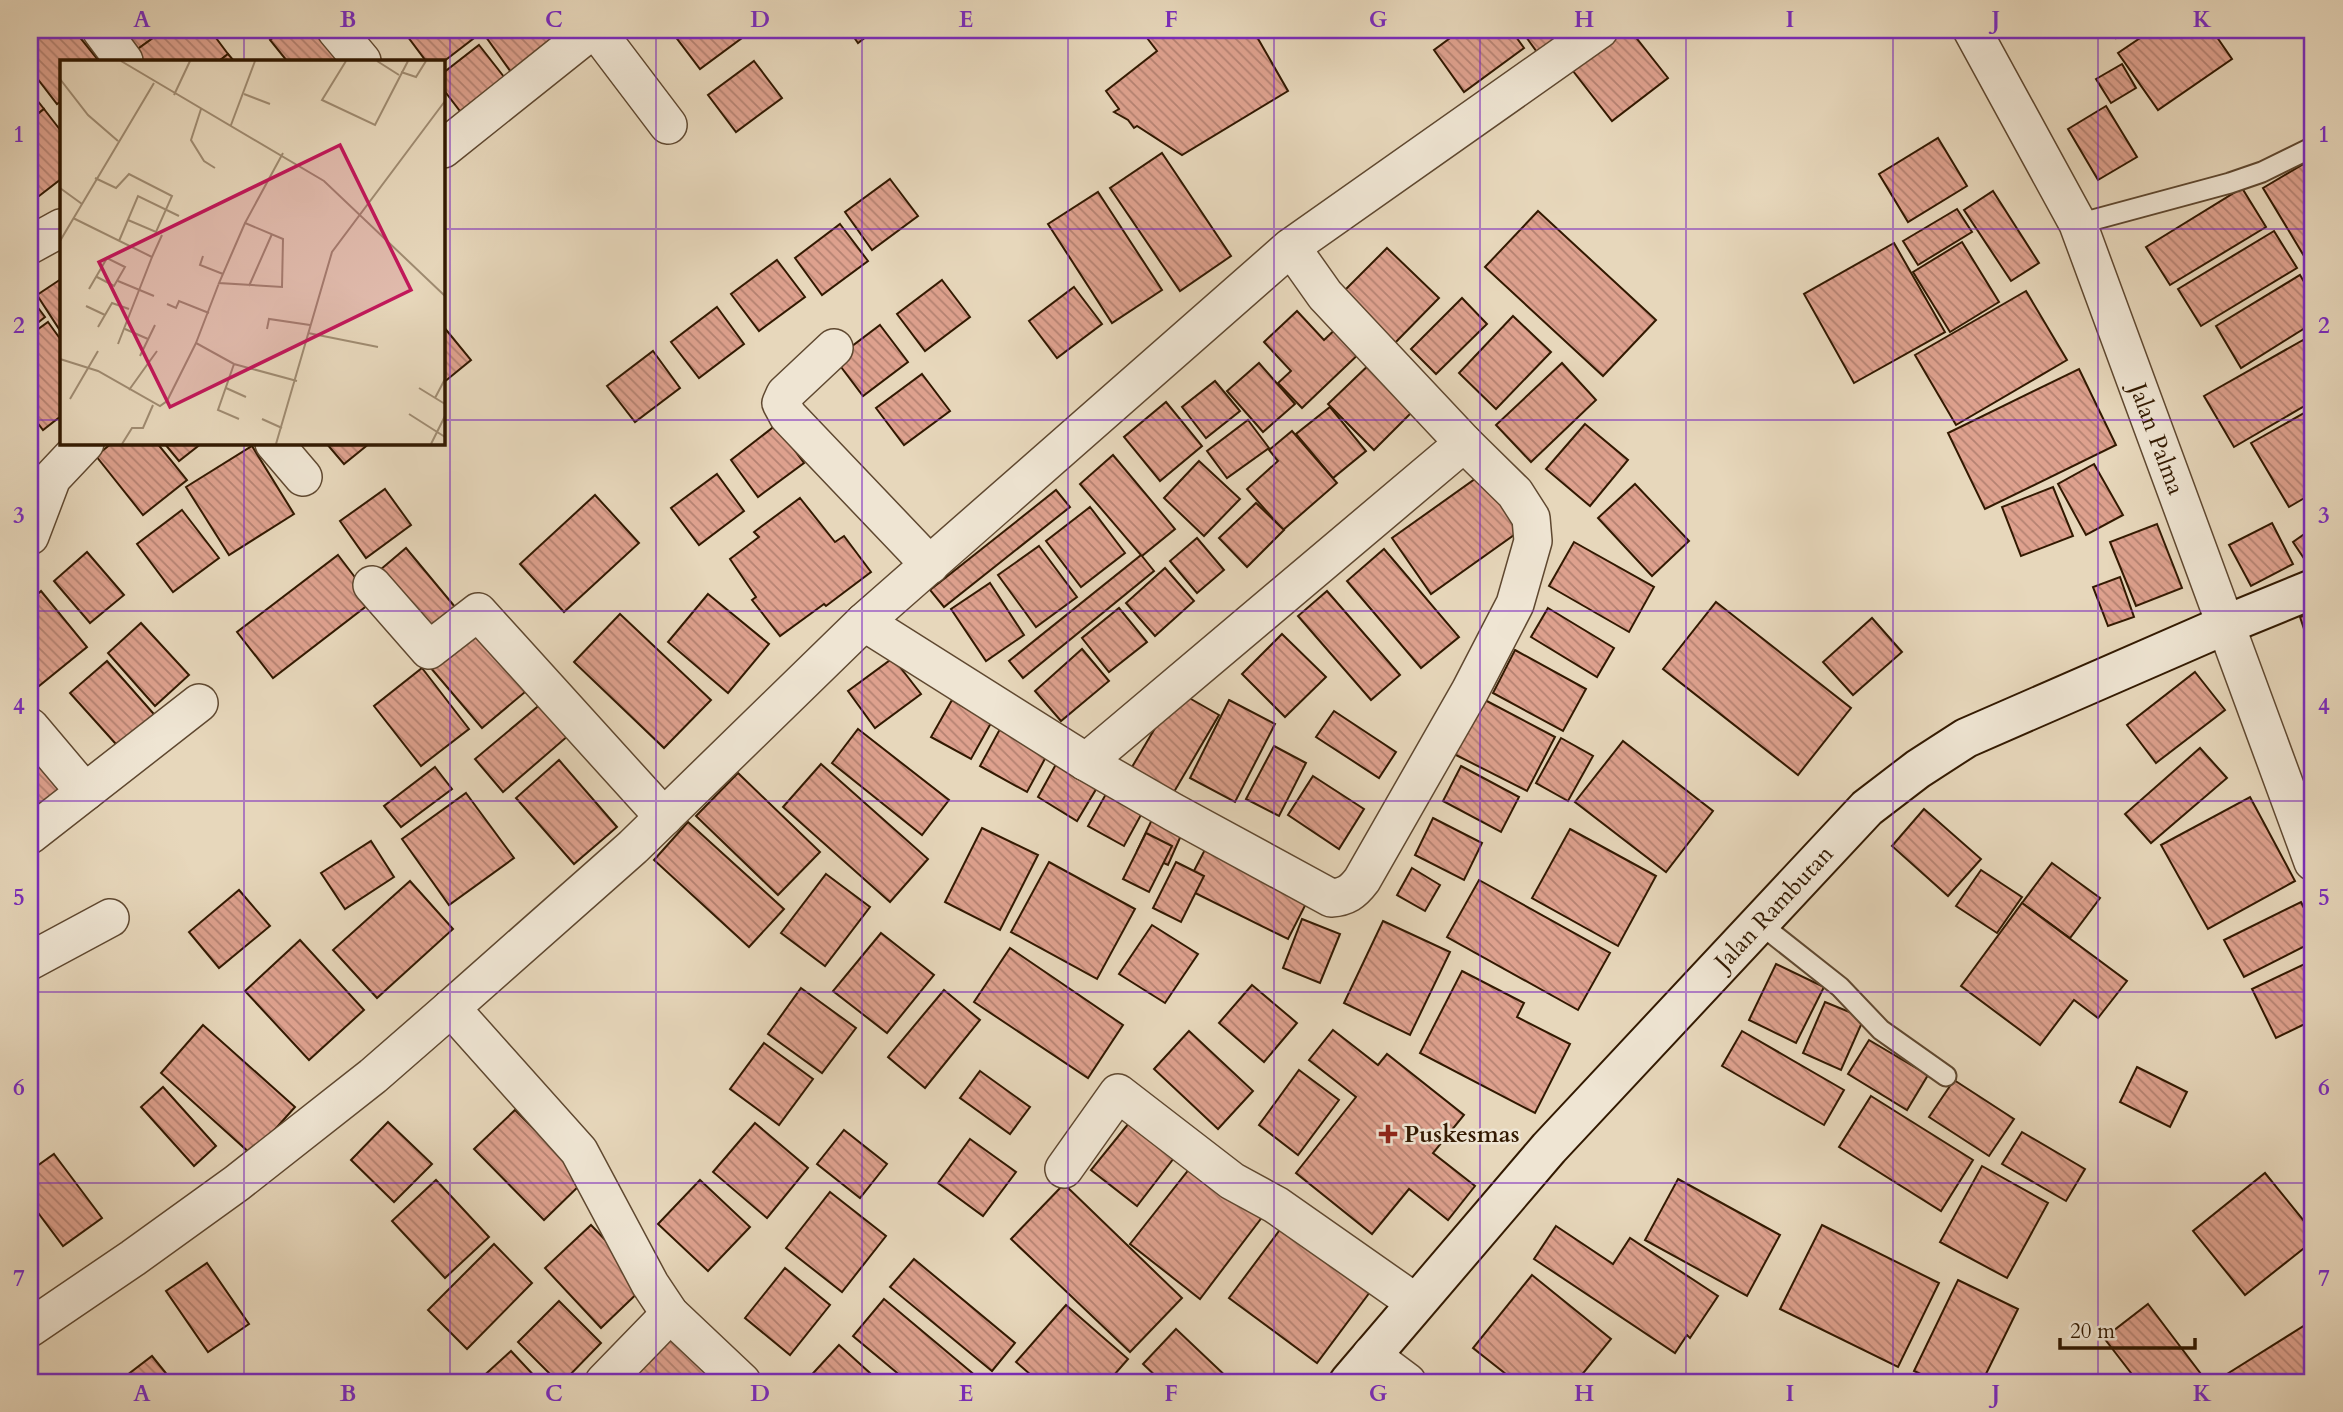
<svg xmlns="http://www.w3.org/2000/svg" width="2343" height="1412" viewBox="0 0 2343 1412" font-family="Cardo,serif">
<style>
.building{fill:url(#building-back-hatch);stroke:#321901;stroke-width:2}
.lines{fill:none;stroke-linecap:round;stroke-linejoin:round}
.lane-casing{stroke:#5f4830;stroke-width:23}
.street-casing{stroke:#5f4830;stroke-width:40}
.secondary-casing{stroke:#321901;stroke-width:42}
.lane{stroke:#efe5d3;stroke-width:19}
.street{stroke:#efe5d3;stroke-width:37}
.secondary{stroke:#efe5d3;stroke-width:38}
.grid{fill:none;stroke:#7b2cbf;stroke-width:2;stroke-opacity:0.55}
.poi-dot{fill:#8f2418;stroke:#efe5d3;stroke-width:2.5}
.labels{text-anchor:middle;stroke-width:5;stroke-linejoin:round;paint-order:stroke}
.street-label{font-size:24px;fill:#321901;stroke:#efe5d3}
.poi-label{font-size:24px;font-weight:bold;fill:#321901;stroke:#efe5d3;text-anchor:start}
.inset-road{fill:none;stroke:#9f8b71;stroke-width:2}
.view{fill:#c2185b;fill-opacity:0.15;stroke:#c2185b;stroke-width:3.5}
.inset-edge{fill:none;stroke:#321901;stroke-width:3.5}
.neatline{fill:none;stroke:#7b2cbf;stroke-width:2.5}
.grid-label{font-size:23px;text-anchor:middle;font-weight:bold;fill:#7b2cbf}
</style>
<defs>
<pattern id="building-back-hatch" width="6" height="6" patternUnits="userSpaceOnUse" patternTransform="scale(1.75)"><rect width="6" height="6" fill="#dea18e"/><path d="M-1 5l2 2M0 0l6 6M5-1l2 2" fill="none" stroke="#b58272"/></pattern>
</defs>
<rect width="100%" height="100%" fill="#e7d7bb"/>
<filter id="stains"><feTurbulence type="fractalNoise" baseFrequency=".00286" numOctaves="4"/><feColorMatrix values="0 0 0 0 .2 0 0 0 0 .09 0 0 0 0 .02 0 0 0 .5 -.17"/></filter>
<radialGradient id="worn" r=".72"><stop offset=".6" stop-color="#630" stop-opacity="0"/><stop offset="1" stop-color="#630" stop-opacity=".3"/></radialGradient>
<g class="building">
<polygon points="46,30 74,30 99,61 61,61 61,101 57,104 30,69 30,42"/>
<polygon points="119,30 164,30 135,51"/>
<polygon points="164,30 210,30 228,54 219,61 143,61 135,51"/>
<polygon points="283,30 332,30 357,61 287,61 270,40"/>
<polygon points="408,30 474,30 478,35 443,62 426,61 405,33"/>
<polygon points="496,30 551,30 559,41 513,75 486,37"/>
<polygon points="676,30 742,30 746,35 700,69 672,32"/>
<polygon points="849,30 875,30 858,43"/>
<polygon points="1141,30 1240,30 1245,36 1253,30 1288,91 1182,155 1137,126 1134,128 1128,120 1114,112 1119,109 1106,91 1157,51"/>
<polygon points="1461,30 1511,30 1524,48 1464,92 1434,50"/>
<polygon points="1521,30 1580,30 1542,59"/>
<polygon points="1626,30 1630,30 1668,78 1612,121 1573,71"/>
<polygon points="2111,30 2127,30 2116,38"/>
<polygon points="2152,30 2212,30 2232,59 2158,110 2118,53"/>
<polygon points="479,45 508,82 463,115 443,89 443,73"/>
<polygon points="228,54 234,61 219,61"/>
<polygon points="754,61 782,98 736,132 708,95"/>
<polygon points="2122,64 2136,88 2111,103 2096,79"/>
<polygon points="30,91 44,109 30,120"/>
<polygon points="2106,106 2137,157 2098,180 2068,129"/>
<polygon points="44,109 61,131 61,179 30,203 30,120"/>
<polygon points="1938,138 1967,186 1908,222 1879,174"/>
<polygon points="1162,153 1231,256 1180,291 1110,188"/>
<polygon points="2312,159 2313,161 2313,271 2263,188"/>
<polygon points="890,179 918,216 872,250 845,212"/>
<polygon points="2242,188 2266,227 2170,285 2146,247"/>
<polygon points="1993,191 2039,263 2011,281 1964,210"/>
<polygon points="1098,192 1162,290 1112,323 1048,224"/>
<polygon points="1957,209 1972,232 1918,265 1903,241"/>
<polygon points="1538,211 1656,320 1603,376 1485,267"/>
<polygon points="840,224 868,261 822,295 795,258"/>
<polygon points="2274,231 2297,268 2201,326 2178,289"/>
<polygon points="1962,242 1999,302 1950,332 1913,272"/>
<polygon points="1894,243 1945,332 1854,383 1804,294"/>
<polygon points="1387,248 1439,298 1390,348 1338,297"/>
<polygon points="777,260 805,297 759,331 731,294"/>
<polygon points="2300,275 2313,297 2313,323 2241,368 2216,326"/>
<polygon points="61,279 61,332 37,295"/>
<polygon points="942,280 970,317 925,351 897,314"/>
<polygon points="1074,287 1102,324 1057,358 1029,321"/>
<polygon points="2026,291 2067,360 1956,425 1915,355"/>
<polygon points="30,297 45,317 30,329"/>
<polygon points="1462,298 1487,324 1436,374 1411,349"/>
<polygon points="717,307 744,344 699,378 671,342"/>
<polygon points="1297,311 1324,340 1342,323 1365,348 1302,408 1278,383 1291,371 1264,342"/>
<polygon points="1513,316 1551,352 1496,409 1459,373"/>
<polygon points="48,322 61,340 61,416 43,430 30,413 30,335"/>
<polygon points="880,325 908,362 863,396 835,359"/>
<polygon points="443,326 471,360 443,383"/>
<polygon points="2303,340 2313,358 2313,401 2234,447 2204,396"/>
<polygon points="653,351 680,388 635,422 607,386"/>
<polygon points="1374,360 1419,405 1374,450 1328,404"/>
<polygon points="1259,363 1295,404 1263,432 1227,391"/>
<polygon points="1562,363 1596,400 1531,462 1496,425"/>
<polygon points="2079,369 2116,445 1985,509 1948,433"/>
<polygon points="922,374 950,411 904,445 876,408"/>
<polygon points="1215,381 1240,411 1206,438 1182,407"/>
<polygon points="1166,402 1202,446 1160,481 1124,437"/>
<polygon points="1330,407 1366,451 1333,478 1296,434"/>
<polygon points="2313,408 2313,493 2289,507 2251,443"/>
<polygon points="1248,420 1269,448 1227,478 1207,451"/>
<polygon points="1585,424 1628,460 1590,506 1546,469"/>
<polygon points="776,425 804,463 758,497 731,460"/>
<polygon points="1292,431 1337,483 1283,530 1247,489 1278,461 1269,450"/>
<polygon points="112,443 157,443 187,480 143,515 96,456"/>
<polygon points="164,443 202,443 179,461"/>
<polygon points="326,443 370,443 344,464"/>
<polygon points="252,446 294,514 229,555 186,487"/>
<polygon points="1113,455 1175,529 1142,556 1154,571 1023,678 1009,661 1141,555 1080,484"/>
<polygon points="1199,461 1240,499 1204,536 1164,498"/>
<polygon points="2094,464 2123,515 2086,535 2058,484"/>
<polygon points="717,474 744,511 699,545 671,508"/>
<polygon points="1482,474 1521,530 1431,594 1392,538"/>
<polygon points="1635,484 1689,541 1652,576 1598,518"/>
<polygon points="2053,487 2073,536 2021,556 2002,507"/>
<polygon points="385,489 411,525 366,558 340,521"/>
<polygon points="1056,490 1070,507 944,607 930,590"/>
<polygon points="595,495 639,543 564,612 520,564"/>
<polygon points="800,498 835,542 844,536 871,572 826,606 824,604 780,636 752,600 756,597 730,559 759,537 754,532"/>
<polygon points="1256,503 1284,530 1247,567 1219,538"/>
<polygon points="1090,507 1125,553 1081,587 1046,541"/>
<polygon points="182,510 219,558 173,592 137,544"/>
<polygon points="2272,523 2293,564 2251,586 2229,545"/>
<polygon points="2157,524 2182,588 2136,606 2110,542"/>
<polygon points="2313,528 2313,572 2293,542"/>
<polygon points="1197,538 1224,570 1197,593 1170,561"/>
<polygon points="1574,542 1654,587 1629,632 1549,586"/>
<polygon points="1039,546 1077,597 1036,627 998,575"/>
<polygon points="406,548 460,613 428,640 374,575"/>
<polygon points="1384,549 1459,637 1421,668 1347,581"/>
<polygon points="87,552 124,595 90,623 54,581"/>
<polygon points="338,555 373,601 273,678 237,632"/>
<polygon points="1165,568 1194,601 1155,636 1126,603"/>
<polygon points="2120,577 2134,617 2108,626 2093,587"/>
<polygon points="990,583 1024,635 986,661 951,609"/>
<polygon points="41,591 87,647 39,686 30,674 30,601"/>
<polygon points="1327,591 1400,675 1371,700 1298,616"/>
<polygon points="708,594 769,644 728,693 668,642"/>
<polygon points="1716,602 1851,708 1798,775 1663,669"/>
<polygon points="1119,608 1147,642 1109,672 1082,638"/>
<polygon points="1548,608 1614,648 1597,677 1531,637"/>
<polygon points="2313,613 2313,656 2300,617"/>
<polygon points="620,614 711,700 664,748 574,662"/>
<polygon points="1872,618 1902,652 1853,695 1823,662"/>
<polygon points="141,623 189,675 155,706 108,653"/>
<polygon points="479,626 531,687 482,728 430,667"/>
<polygon points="1282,634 1326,677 1285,717 1242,674"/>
<polygon points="1082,649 1109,681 1061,721 1035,691"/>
<polygon points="1515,650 1586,689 1563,731 1493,693"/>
<polygon points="893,658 921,694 875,728 848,691"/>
<polygon points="107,661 160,721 124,753 70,693"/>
<polygon points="422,668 469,729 421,766 374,706"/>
<polygon points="2195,672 2225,710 2156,763 2127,725"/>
<polygon points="1177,691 1219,715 1174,792 1132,767"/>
<polygon points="1483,699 1555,737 1527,791 1454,754"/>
<polygon points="952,700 991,723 971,759 931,737"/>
<polygon points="1229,700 1275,724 1235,802 1190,778"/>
<polygon points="542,703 569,735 503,792 475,759"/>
<polygon points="1334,711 1396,752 1379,778 1316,737"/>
<polygon points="858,729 949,800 922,835 832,763"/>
<polygon points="1000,729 1047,755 1027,792 980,766"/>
<polygon points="1561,738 1593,756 1568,801 1536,783"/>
<polygon points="1623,741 1713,811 1666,872 1575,802"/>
<polygon points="1274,746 1306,763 1279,816 1246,799"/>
<polygon points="2200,748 2227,778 2151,843 2125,814"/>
<polygon points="30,750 68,791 30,819"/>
<polygon points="1060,757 1101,781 1077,821 1038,797"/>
<polygon points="559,760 617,827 574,864 516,798"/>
<polygon points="821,764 928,859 890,902 783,807"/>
<polygon points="1461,766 1519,797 1501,832 1443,801"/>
<polygon points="435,767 452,789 401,827 384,806"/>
<polygon points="738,773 820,852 778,895 696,816"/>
<polygon points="1313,776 1364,809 1339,849 1288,815"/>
<polygon points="1111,785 1147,804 1124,846 1088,826"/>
<polygon points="466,793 514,858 449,905 402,839"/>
<polygon points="2250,797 2295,881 2208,929 2161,845"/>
<polygon points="1157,809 1187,822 1168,865 1137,851"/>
<polygon points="1924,809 1981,859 1948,896 1892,846"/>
<polygon points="1433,818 1482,843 1464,880 1415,855"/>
<polygon points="688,822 784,909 749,947 654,860"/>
<polygon points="982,828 1038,855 1000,930 945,902"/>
<polygon points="1570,829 1656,876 1618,946 1532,898"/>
<polygon points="1146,833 1172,846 1149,892 1123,879"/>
<polygon points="1211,838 1313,890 1288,939 1185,888"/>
<polygon points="371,841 394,877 345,909 321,873"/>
<polygon points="1049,862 1135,909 1097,979 1011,932"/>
<polygon points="1176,862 1204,876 1181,922 1153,908"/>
<polygon points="2052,863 2100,898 2070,938 2022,903"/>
<polygon points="1412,868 1440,885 1425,911 1397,895"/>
<polygon points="1981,870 2022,897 1997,933 1956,906"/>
<polygon points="826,874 870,907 825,966 781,933"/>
<polygon points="1479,880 1610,953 1578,1010 1447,937"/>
<polygon points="410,881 453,929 377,998 333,950"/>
<polygon points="239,890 270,926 219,968 189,932"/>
<polygon points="2301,902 2313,926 2313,942 2244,977 2224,940"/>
<polygon points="2022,903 2127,981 2098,1018 2074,1000 2040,1045 1961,986"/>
<polygon points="1302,919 1340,934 1320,983 1283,968"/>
<polygon points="1383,921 1450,952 1410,1035 1344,1003"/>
<polygon points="1152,925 1198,954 1165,1003 1119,974"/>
<polygon points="881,933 934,975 887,1033 833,991"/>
<polygon points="300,940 364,1010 309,1060 245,991"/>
<polygon points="1010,948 1123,1025 1088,1078 974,1002"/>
<polygon points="2313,960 2313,1020 2276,1038 2252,989"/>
<polygon points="1776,964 1824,987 1796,1043 1749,1020"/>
<polygon points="1462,971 1524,1003 1517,1017 1570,1044 1535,1113 1420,1053"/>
<polygon points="1252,985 1297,1023 1264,1062 1219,1023"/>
<polygon points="801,988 856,1028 822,1073 768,1034"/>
<polygon points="944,990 980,1020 925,1088 888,1057"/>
<polygon points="1825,1002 1864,1018 1841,1070 1803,1053"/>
<polygon points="203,1025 295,1107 252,1155 161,1073"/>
<polygon points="1333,1030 1378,1065 1387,1054 1464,1115 1433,1153 1475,1186 1448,1220 1409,1189 1372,1234 1296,1173 1356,1097 1309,1060"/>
<polygon points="1189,1031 1253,1091 1218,1129 1154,1069"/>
<polygon points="1742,1031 1844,1090 1824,1125 1722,1066"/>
<polygon points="1869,1040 1928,1075 1907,1110 1848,1074"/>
<polygon points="764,1043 813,1079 779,1125 730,1089"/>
<polygon points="2137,1067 2187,1092 2170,1127 2120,1102"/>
<polygon points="1299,1070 1339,1100 1298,1155 1259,1125"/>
<polygon points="980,1071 1030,1107 1010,1134 960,1098"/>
<polygon points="1954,1080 2014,1119 1989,1156 1929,1117"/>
<polygon points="163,1087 216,1146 194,1166 141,1107"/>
<polygon points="1871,1096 1973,1160 1941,1211 1839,1147"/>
<polygon points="515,1110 585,1180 544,1220 474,1149"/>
<polygon points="388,1122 432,1164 394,1202 351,1160"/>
<polygon points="755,1123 808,1168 767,1218 713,1172"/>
<polygon points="1129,1123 1174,1158 1137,1206 1091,1170"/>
<polygon points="844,1130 887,1164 860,1198 817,1164"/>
<polygon points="2022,1132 2085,1169 2066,1201 2002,1164"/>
<polygon points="970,1139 1016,1172 983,1216 938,1183"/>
<polygon points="54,1154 102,1218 63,1246 30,1202 30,1171"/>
<polygon points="1194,1163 1263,1216 1200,1299 1130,1244"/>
<polygon points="1982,1166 2048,1203 2007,1278 1940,1242"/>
<polygon points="2265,1173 2313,1232 2313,1241 2245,1295 2193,1231"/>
<polygon points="1678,1179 1780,1235 1747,1296 1645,1240"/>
<polygon points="436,1180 489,1237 445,1278 392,1221"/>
<polygon points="700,1180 750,1227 708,1271 658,1224"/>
<polygon points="1064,1184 1182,1298 1130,1352 1011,1239"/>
<polygon points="830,1192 886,1236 842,1292 786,1248"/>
<polygon points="591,1225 647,1284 601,1328 545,1268"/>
<polygon points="1822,1225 1939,1283 1898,1367 1780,1309"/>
<polygon points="1556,1226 1613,1264 1630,1238 1718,1296 1690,1338 1687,1335 1675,1353 1534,1259"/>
<polygon points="1282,1227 1370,1292 1317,1363 1229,1298"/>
<polygon points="494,1244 532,1283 467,1349 428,1310"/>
<polygon points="914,1259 1015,1343 992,1371 890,1287"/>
<polygon points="207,1263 249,1324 208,1352 166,1291"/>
<polygon points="785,1268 830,1305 790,1355 745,1318"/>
<polygon points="1532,1275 1611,1339 1576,1382 1516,1382 1473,1348"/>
<polygon points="1958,1280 2018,1309 1982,1382 1938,1382 1914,1371"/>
<polygon points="884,1299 983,1382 908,1382 853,1336"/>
<polygon points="559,1301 601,1343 563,1382 558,1382 518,1342"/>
<polygon points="2148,1304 2207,1382 2138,1382 2104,1338"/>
<polygon points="1066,1305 1128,1359 1108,1382 1039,1382 1016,1362"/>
<polygon points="2313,1320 2313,1382 2232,1382 2227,1374"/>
<polygon points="1176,1329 1232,1382 1162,1382 1143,1364"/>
<polygon points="673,1334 723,1382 630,1382"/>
<polygon points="839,1345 880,1382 805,1382"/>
<polygon points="511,1351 540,1382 480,1382 478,1381"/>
<polygon points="152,1356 173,1382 118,1382"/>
</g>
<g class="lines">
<g class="lane-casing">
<g id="lane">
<polyline points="2078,224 2230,183 2262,172 2313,147"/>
<polyline points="1759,923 1840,987 1881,1030 1946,1076"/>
</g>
</g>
<g class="street-casing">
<g id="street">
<polyline points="101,30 124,61"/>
<polyline points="336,30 362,61"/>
<polyline points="596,30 668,125"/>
<path id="s1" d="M1972,30L2078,224L2313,862"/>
<polyline points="443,149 592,30"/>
<polyline points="30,245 61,228"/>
<path d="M1291,247L864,622L1086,762L1173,812L1331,898C1346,897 1353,892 1362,880L1470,691L1515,604L1533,541L1531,518L1515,493L1464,443L1325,295L1291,247L1599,30"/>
<polyline points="834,348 785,394 781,403 788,416 930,565"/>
<polyline points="274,443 303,477"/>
<polyline points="30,536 52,478 85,443"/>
<polyline points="372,585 429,650 478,612 664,817"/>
<polyline points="30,727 85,792"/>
<polyline points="1086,762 1464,443"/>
<polyline points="30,835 199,703"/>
<polyline points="30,961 110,918"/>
<polyline points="1064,1169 1118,1093 1232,1181 1276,1205 1416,1303"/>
<polyline points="30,1328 133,1258 237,1183 373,1076 451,1008"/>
<polyline points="1371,1355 1407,1382"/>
<polyline points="604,1382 670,1314"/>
<polyline points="742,1382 670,1314 650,1284 579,1151 451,1008 633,847 864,622"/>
</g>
</g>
<g class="secondary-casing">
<g id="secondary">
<path id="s2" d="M1349,1382L1549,1148L1867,808L1918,769L1966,738L2225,625L2313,589"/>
</g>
</g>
<use href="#lane" class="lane"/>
<use href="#street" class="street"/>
<use href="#secondary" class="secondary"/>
</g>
<path class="grid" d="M244,30V61M450,30V1382M656,30V1382M862,30V1382M1068,30V1382M1274,30V1382M1480,30V1382M1686,30V1382M1893,30V1382M2098,30V1382M30,229H61M443,229H2313M30,420H61M443,420H2313M244,443V1382M30,611H2313M30,801H2313M30,992H2313M30,1183H2313"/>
<path class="poi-dot" d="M1384.5 1123.5h7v7h7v7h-7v7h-7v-7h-7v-7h7z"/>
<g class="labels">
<g class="street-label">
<text dy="8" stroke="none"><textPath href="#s1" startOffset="450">Jalan Palma</textPath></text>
<text dy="8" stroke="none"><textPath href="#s2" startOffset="637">Jalan Rambutan</textPath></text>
</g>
<g class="poi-label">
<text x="1404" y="1142">Puskesmas</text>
</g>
</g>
<g transform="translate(60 60)">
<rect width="385" height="385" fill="#e7d7bb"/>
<path class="inset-road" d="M61,1L264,121L385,236M286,1L262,40L315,65L348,1M317,1L339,15M341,12L356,17L366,1M0,19L28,55L58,81M184,34L210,44M114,35L130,1M141,49L131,80L144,101L155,108M171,65L195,1M35,118L56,128L69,114L112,136L96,172L68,160M0,128L22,144M13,158L92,197L58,284M185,163L159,223L222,227L223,179L185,163L223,93M0,181L94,23M59,181L78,136L119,156M143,196L140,205L163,214M92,197L102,175M58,221L94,236M159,223L136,283L174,304L237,321M189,226L212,174M29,229L47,198L65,207L54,226L37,217M107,244L116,248L119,241L149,253M26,246L45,255M38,267L52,243L69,249M65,269L88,279M207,269L209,259L250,265M248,273L318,287M80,296L95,265M0,299L38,311L100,346L107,341L136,283M174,304L158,350L179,359M166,328L186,337M359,328L385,344M69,330L97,291M375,338L385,319M10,339L38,291M349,354L385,377M202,359L222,368M62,384L72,368H83L93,345M216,384L272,192L385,41M371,384L385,356"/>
<path class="view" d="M280,85L351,230L110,347L39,202Z"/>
<rect width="385" height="385" class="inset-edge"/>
</g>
<rect width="2343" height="1412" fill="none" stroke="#e7d7bb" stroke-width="77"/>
<path d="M2060 1338v10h135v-10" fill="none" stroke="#321901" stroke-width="3.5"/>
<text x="2070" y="1338" font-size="21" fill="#321901" stroke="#efe5d3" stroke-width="5" paint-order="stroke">20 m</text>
<rect x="38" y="38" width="2266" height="1336" class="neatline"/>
<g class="grid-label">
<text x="142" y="27">A</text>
<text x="348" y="27">B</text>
<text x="554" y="27">C</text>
<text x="760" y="27">D</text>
<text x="966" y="27">E</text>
<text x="1171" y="27">F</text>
<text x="1378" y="27">G</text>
<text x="1584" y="27">H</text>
<text x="1790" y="27">I</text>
<text x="1996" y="27">J</text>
<text x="2202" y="27">K</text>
<text x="19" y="142">1</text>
<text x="2324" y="142">1</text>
<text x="19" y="333">2</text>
<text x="2324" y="333">2</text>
<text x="19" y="523">3</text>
<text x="2324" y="523">3</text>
<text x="19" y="714">4</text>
<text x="2324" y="714">4</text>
<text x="19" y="905">5</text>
<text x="2324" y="905">5</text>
<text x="19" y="1095">6</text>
<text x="2324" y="1095">6</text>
<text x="19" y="1286">7</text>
<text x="2324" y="1286">7</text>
<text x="142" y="1401">A</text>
<text x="348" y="1401">B</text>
<text x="554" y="1401">C</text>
<text x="760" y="1401">D</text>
<text x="966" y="1401">E</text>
<text x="1171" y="1401">F</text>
<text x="1378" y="1401">G</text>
<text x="1584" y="1401">H</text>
<text x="1790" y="1401">I</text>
<text x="1996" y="1401">J</text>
<text x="2202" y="1401">K</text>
</g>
<rect width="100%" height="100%" filter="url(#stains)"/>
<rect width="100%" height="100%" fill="url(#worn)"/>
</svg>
